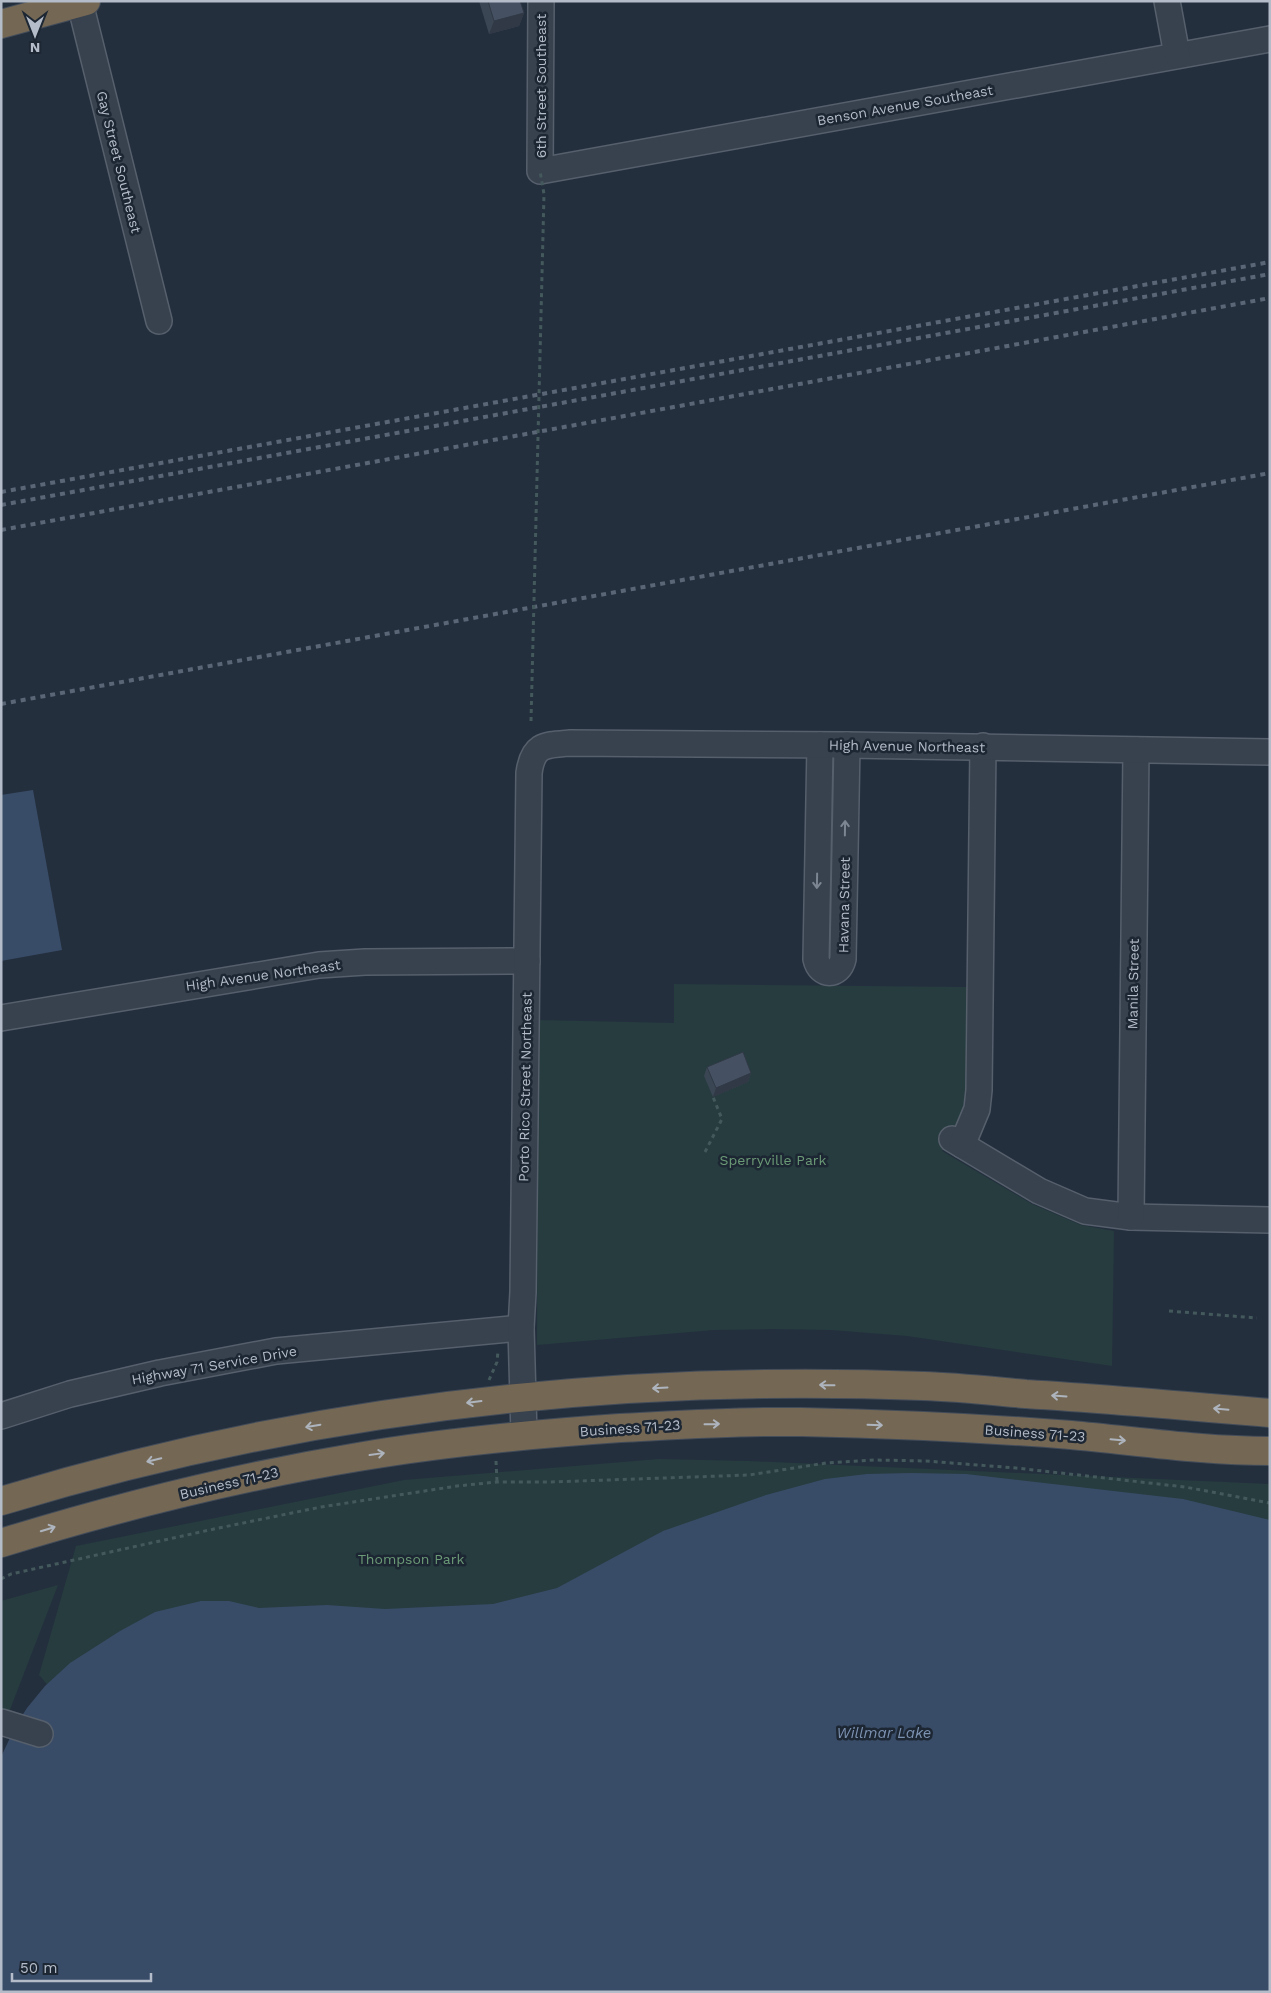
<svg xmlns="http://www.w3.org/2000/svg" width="1271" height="1993" viewBox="0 0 1271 1993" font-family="'Work Sans',sans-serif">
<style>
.green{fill:#263c3f}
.water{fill:#394c67}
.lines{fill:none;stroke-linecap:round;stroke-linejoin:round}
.minor-casing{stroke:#565f6c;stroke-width:28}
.highway-casing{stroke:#434c59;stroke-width:30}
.path{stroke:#44595c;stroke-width:3;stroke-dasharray:4 4;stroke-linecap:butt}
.minor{stroke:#38414e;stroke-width:25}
.highway{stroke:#746855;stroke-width:28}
.rail{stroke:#5a6575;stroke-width:4;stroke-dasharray:5 5;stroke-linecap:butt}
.path-bridge{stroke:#44595c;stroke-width:3;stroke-dasharray:4 4;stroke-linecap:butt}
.wall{fill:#3b4654}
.shaded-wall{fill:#303945}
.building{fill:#455162;stroke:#303945}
.oneway{stroke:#7c8592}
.oneway2{stroke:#aeb4bd}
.labels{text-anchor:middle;stroke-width:5;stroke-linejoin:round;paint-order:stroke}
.street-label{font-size:14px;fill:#b4bcc9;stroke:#1d2633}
.park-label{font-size:14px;fill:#6b9a76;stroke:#1d2633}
.water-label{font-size:15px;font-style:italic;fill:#7c92b1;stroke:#1d2633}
</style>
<rect width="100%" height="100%" fill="#242f3e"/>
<g class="green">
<polygon points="674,984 967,987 967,1057 964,1106 950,1139 942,1151 1032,1204 1081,1225 1114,1231 1112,1366 907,1336 831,1330 774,1329 714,1330 537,1345 538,1020 674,1023"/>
<polygon points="659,1459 748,1461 1270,1484 1270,1556 477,1628 61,1701 39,1675 76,1546 404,1480"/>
<polygon points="58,1585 1,1733 1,1601"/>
</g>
<g class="water">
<polygon points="33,790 62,950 1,961 1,795"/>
<polygon points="911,1473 966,1474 1183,1499 1270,1520 1270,1992 1,1992 1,1757 16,1725 27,1708 45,1686 70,1663 120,1631 155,1612 201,1601 229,1601 259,1608 327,1605 385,1609 493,1604 557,1588 663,1531 766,1495 825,1479 867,1474"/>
</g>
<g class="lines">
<g class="minor-casing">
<g id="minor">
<polyline points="541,1 540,171 1270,39"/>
<polyline points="1167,1 1177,55"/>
<polyline points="80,3 159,321"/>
<path d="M820,745L816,959C820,977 839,977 843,959L847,745"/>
<polyline points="1,1018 319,965 365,962 527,961"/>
<polyline points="952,1139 1039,1191 1085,1211 1131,1217 1270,1220"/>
<polyline points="962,1145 977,1109 979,1090 983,746"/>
<polyline points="1131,1217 1136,750"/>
<polyline points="1,1416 70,1394 160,1373 276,1351 521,1328"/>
<path d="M524,1435L521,1328L523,1292L529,773C533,744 545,745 570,743L847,745L1270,752"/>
<polyline points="1,1722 40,1734"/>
</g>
</g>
<g class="highway-casing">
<g id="highway">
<polyline points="1,24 86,1"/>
<path d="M1,1501C300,1410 612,1374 923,1386C957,1387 992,1391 1026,1394C1107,1399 1188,1406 1270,1413"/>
<path d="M1,1543C118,1507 237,1477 358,1457C445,1442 533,1434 620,1428C680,1425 740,1421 801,1422C891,1424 981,1428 1071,1435C1137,1441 1203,1451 1270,1451"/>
</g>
</g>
<g class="path">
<polyline points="705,1152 722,1119 713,1097"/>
<polyline points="1169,1311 1257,1318"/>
<polyline points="489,1380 497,1362 498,1351"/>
<polyline points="496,1461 497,1482"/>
<polyline points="1,1579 11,1574 214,1529 321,1507 457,1486 497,1482 551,1482 749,1475 826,1463 875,1460 926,1461 1016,1468 1185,1487 1270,1503"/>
</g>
<use href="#minor" class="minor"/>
<use href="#highway" class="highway"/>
<g class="rail">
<polyline points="1,492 1270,262"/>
<polyline points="1,505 1270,274"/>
<polyline points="1,530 1270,298"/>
<polyline points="1,704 1270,473"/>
</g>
<polyline class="path-bridge" points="531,721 544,194 540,171"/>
</g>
<g class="wall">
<polygon points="479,1 520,1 524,13 519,26 489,34"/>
<polygon points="707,1067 751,1073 748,1082 713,1097 704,1076"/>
</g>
<g class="shaded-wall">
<polygon points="524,13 519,26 489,34 494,21"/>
<polygon points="751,1073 748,1082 713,1097 716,1088"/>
</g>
<g class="building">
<polygon points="488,1 520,1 524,13 494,21"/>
<polygon points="743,1052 751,1073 716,1088 707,1067"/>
</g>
<defs><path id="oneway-shaft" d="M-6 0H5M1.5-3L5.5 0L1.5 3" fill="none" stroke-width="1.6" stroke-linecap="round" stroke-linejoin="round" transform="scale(1.25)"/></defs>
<g class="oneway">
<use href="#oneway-shaft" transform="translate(845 828) rotate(-89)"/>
<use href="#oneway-shaft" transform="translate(817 881) rotate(91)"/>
</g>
<g class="oneway2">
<use href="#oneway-shaft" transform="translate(827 1385) rotate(-179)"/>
<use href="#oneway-shaft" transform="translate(660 1388) rotate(177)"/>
<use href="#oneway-shaft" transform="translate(1059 1396) rotate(-176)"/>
<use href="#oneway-shaft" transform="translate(474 1402) rotate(173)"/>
<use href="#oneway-shaft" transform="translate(1221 1409) rotate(-175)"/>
<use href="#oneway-shaft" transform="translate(712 1424) rotate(-1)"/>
<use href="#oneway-shaft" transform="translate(875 1425) rotate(2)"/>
<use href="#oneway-shaft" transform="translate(313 1426) rotate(170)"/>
<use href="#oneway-shaft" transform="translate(1118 1440) rotate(5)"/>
<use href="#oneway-shaft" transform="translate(377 1454) rotate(-8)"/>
<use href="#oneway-shaft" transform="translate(154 1460) rotate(166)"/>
<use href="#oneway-shaft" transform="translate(48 1529) rotate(-17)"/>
</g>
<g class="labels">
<g class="street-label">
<text transform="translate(541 86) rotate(-90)" y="5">6th Street Southeast</text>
<text transform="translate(905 105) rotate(-10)" y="5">Benson Avenue Southeast</text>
<text transform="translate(119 162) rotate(76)" y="5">Gay Street Southeast</text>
<text transform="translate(907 746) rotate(1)" y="5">High Avenue Northeast</text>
<text transform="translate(844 905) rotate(-89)" y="5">Havana Street</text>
<text transform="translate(263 975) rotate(-8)" y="5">High Avenue Northeast</text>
<text transform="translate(1133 984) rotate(-89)" y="5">Manila Street</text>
<text transform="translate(525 1087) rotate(-89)" y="5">Porto Rico Street Northeast</text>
<text transform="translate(214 1365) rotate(-10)" y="5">Highway 71 Service Drive</text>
<text transform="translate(630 1428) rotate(-4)" y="5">Business 71-23</text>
<text transform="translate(1035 1433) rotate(4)" y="5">Business 71-23</text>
<text transform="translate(229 1483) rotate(-13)" y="5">Business 71-23</text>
</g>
<g class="park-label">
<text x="773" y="1165">Sperryville Park</text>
<text x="411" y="1564">Thompson Park</text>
</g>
<g class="water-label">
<text x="884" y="1738">Willmar Lake</text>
</g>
</g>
<rect width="1271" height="1993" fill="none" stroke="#b4bcc9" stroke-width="5"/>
<g transform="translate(35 35) rotate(180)" stroke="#1d2633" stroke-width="4" paint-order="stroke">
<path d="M0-4L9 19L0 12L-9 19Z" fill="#b4bcc9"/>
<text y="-8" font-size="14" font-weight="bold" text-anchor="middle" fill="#b4bcc9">N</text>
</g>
<path d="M12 1973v8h139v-8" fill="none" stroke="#b4bcc9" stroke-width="2.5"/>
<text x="20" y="1973" font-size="15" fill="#b4bcc9" stroke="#1d2633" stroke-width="4" paint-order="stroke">50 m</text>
</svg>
